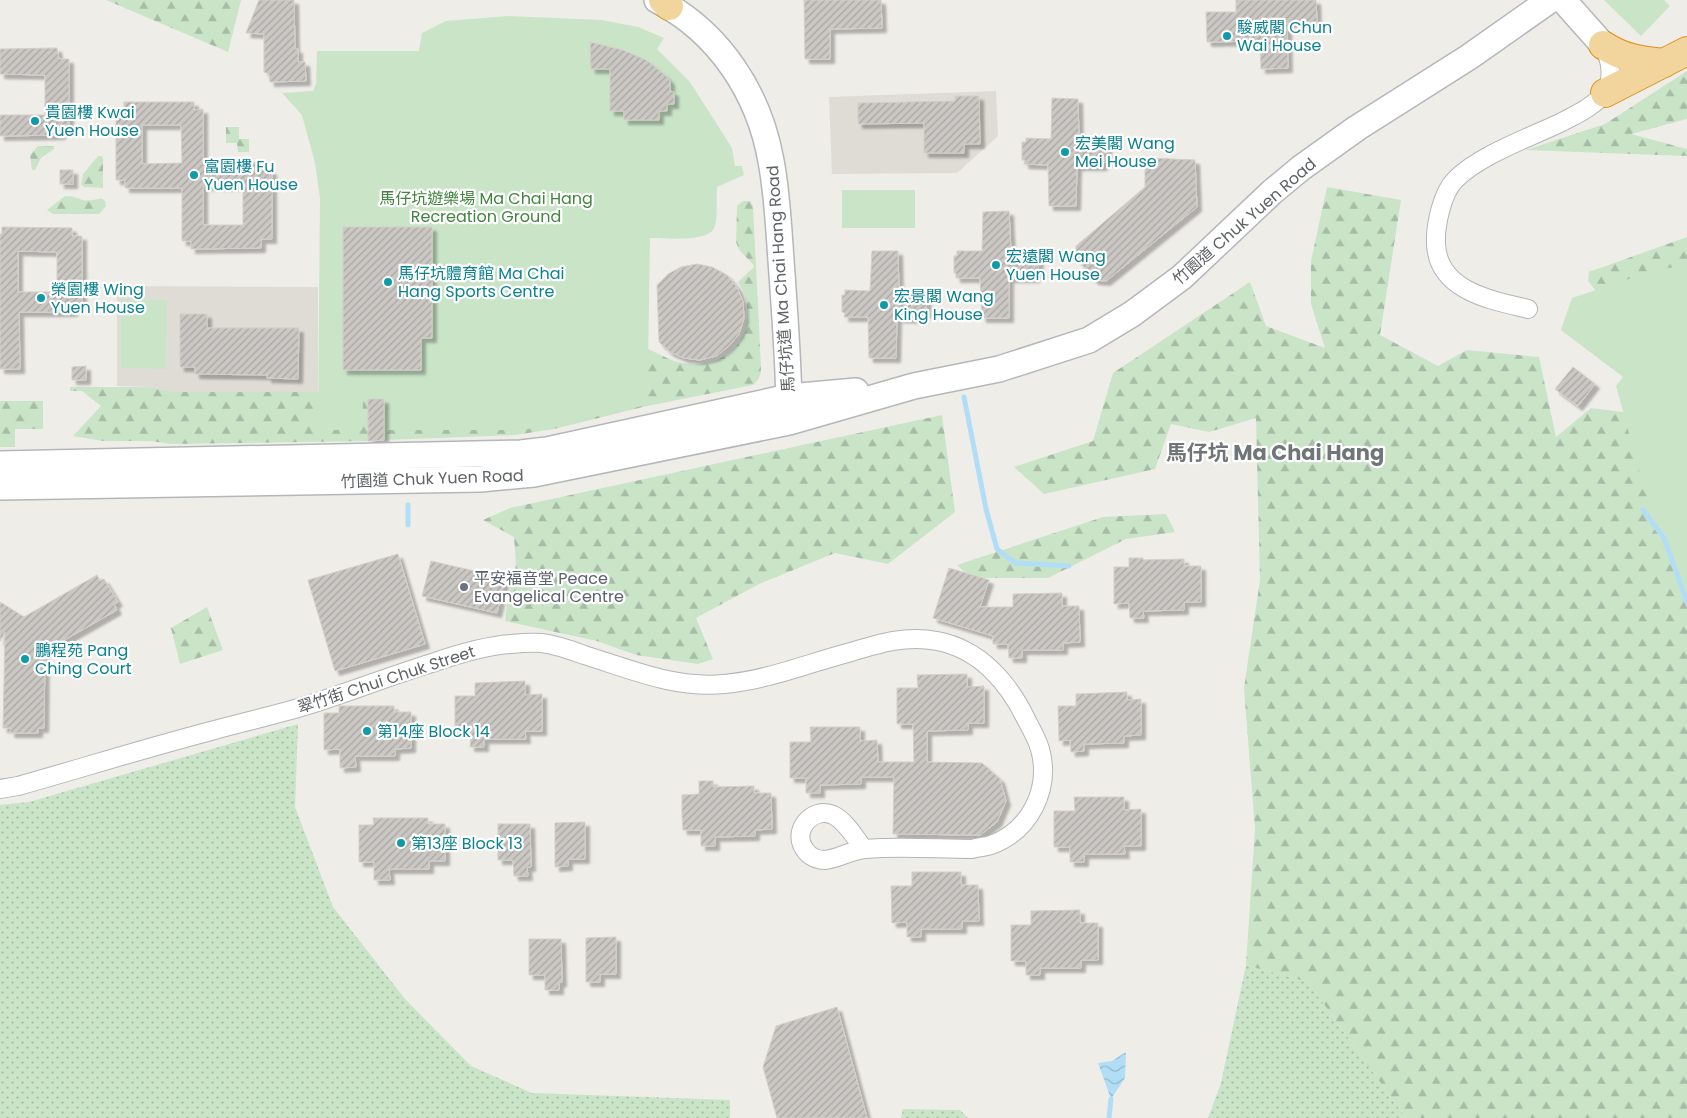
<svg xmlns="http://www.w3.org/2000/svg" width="1687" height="1118" viewBox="0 0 1687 1118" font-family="Poppins,'Noto Sans TC',sans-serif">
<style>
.education{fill:#dfdcd6}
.grass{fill:url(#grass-dots)}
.forest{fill:url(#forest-firs)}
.green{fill:#cae4c8}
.water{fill:url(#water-waves)}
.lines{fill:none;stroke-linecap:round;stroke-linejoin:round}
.stream{stroke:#b1def6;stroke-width:5}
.building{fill:url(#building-hatch);stroke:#d4cfc7;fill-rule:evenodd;filter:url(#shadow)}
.street-casing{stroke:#b3b5b8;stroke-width:20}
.secondary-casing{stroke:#b4b7ba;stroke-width:28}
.highway-casing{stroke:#de901a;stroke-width:30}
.street{stroke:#fff;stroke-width:18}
.secondary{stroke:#fff;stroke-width:25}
.highway{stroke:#f2d59d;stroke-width:28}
.culture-dot{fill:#0f9aa8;stroke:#fff;stroke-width:2}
.worship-dot{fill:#6b7280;stroke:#fff;stroke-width:2}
.labels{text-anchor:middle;stroke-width:4.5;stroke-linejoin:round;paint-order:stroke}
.culture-label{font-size:16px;fill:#0d838f;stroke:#fff;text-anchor:start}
.park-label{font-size:16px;fill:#438440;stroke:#fff}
.street-label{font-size:16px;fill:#5f6366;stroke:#fff}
.worship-label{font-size:16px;fill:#5b616d;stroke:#fff;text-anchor:start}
.district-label{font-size:21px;font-weight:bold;fill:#707578;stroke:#fff}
</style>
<defs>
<pattern id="grass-dots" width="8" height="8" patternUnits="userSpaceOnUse" patternTransform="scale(1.25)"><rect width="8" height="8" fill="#cae4c8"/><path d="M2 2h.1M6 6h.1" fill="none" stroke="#a7bca6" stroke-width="1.8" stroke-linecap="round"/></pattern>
<pattern id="forest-firs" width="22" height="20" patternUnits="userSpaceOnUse" patternTransform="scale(1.25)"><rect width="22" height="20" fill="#cae4c8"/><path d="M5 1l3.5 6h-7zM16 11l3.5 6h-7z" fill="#a7bca6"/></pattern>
<pattern id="water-waves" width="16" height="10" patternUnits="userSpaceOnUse" patternTransform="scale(1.25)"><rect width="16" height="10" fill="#b1def6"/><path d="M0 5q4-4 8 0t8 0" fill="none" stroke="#93b8cb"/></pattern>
<pattern id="building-hatch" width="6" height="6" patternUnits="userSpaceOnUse" patternTransform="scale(1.25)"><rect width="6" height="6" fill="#cbc8c4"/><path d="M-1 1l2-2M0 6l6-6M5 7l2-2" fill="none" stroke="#a8a6a3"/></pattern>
<filter id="shadow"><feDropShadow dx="4.5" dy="4.5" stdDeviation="1" flood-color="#0004"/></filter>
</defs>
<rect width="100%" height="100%" fill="#efede8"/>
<g class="education">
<polygon points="996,91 998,136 957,173 832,174 829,97"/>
<polygon points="117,286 318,287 318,392 172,392 150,387 117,386"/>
</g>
<g class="grass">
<polygon points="298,724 295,807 333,907 405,999 471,1066 532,1093 730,1100 730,1118 0,1118 0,805 29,802"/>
<polygon points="1246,965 1308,982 1406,1118 1208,1118 1221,1083"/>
<polygon points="903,1109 960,1110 968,1118 901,1118"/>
</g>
<g class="forest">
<polygon points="106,0 241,0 228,52"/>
<polygon points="1687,71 1687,119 1631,134 1687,149 1687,156 1526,150 1605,124"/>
<polygon points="226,127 239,127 239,139 249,139 249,152 238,152 237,143 226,143"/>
<polygon points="38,146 54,146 54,149 41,158 35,170 32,170 30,155"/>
<polygon points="98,156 102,156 103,159 103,188 84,187 81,184 83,174"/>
<polygon points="1327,187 1401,200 1380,335 1438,366 1467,350 1539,357 1556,437 1591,408 1670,418 1687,454 1687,1118 1406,1118 1308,982 1246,965 1255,829 1244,688 1260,580 1256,418 1209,432 1171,424 1155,469 1044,494 1014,467 1093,441 1113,373 1250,282 1266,326 1325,348 1311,304 1311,261"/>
<path d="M65,196C72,196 74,197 80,199C86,202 95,200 101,198L105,201L106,206L99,214H53L47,210Z"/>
<path d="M743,201H750L753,206L761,367C761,375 759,380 753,385L647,406L554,429L515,435L384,440V399H368V441L170,444L152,441H103L73,436L101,406L82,391H70V387H150L172,392H343L648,363V349C661,355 675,363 688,364C728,367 754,339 746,299C745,293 741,287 738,282L754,267L753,264L739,250L736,242L737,206Z"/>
<polygon points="1687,237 1687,275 1650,359 1588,281 1589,272"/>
<polygon points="0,401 43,401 43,429 15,429 15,447 0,447"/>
<polygon points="942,415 955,512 888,564 835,553 759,584 696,618 713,659 698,664 636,655 597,641 505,621 508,599 516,565 514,537 483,520 510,508"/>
<polygon points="1166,514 1175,532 1126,539 1048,578 971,578 957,565 1103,517"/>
<polygon points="207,607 223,650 180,664 171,628"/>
</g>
<g class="green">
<polygon points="1604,0 1664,0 1670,6 1641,36"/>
<path d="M508,16L601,20L638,27L664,38L657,49L690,82L732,148L735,166H742L744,175L717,187C716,199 718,214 715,226C711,243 664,238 650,238L648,364L646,405L552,427L514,430H388V397H363L362,430H318L320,198L315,163L302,115L282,93L313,91L316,84L317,51H419L422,33L446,21Z"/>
<rect x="842" y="190" width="73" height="38"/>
<polygon points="1687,266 1687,608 1641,477 1616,386 1623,377 1561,330 1572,298 1659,269"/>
<polygon points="121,299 167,300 166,369 121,368"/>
</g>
<polygon class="water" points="1126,1052 1125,1078 1111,1099 1098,1063 1112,1061"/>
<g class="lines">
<g class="stream">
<polyline points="964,397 986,509 997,549 1015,563 1069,566"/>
<polyline points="408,505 408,525"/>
<polyline points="1643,510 1664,538 1687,602"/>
<polyline points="1109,1118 1111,1099"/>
</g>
</g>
<g class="building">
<polygon points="259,0 294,0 295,49 298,49 298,62 305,62 306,81 270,82 269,74 264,72 264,34 246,33"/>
<polygon points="804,0 881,0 882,28 830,29 830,59 805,59"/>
<polygon points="1236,0 1316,0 1317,22 1287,23 1288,68 1261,69 1260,41 1207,42 1206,12 1236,12"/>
<polygon points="590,42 623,50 646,60 666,76 670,81 670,91 674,92 674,104 667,104 667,111 659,111 659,120 624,120 624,111 610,111 610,69 591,69"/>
<polygon points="57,48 59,59 69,59 69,127 61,127 61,135 0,136 0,115 45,115 45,75 0,74 0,49"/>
<polygon points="955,96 979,96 980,144 964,144 964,153 924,153 924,123 858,124 858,103 955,101"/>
<polygon points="1052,98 1078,99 1079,139 1104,140 1104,145 1107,145 1107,162 1103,162 1103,166 1077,166 1076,206 1049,206 1048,165 1024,164 1025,160 1022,160 1022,142 1026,142 1026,138 1051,139"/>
<path d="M124,102H194V110L203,109V163L260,162V170H272V239H261V248L191,249V241H182V188H125V180H116V110H124ZM142,125H181L182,163L142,164ZM203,186H243V225H203Z"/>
<polygon points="1149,158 1195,160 1197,207 1106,281 1094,280 1076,257 1076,246 1145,187 1145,162"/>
<rect x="60" y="170" width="13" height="14"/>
<polygon points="1009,211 1011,252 1035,252 1035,257 1039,257 1038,274 1035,274 1035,278 1009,278 1009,318 982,318 980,278 956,278 956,273 954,273 954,256 957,256 957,251 982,251 983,212"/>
<path d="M2,227L72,228V236H82V304H73V312H19L20,369H0V234H2ZM18,251L57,252V292H18Z"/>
<polygon points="343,227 432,227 432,338 421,338 421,370 343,370"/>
<polygon points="872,251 898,251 899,292 924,292 924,297 927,297 926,314 923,314 923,319 897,318 896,358 869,358 868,317 844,317 845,313 842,312 842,295 845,295 845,290 870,291"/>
<polygon points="697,264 712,267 727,275 737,287 743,302 744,318 739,334 729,346 716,356 700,360 684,358 670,352 659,342 657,285 668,274 681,267"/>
<polygon points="180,314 207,314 207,328 299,328 298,379 267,378 267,375 195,374 195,367 180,367"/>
<polygon points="86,366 86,380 72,380 72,367"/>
<polygon points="1573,367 1595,384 1578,406 1555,389"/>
<polygon points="368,399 384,399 384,440 368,441"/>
<polygon points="398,554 425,644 335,671 308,580"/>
<polygon points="1129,558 1143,558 1143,560 1184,559 1184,566 1201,566 1201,602 1184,602 1184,610 1143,611 1144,618 1130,618 1129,603 1114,604 1114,567 1129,567"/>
<polygon points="431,561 505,578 497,613 422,596"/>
<polygon points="949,568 989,580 980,607 1013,607 1013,594 1062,593 1062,606 1079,606 1080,642 1063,643 1063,650 1022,650 1022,658 1009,658 1008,644 993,644 993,636 933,618"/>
<polygon points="97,575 100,581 104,579 118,602 114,604 117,610 45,651 44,728 38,728 38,733 10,733 11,728 3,728 5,632 0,641 0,602 24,617"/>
<polygon points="967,674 967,687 984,686 984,723 968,723 968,730 927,731 927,762 982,763 1000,779 1006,801 997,822 980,835 893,834 894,777 861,777 861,784 820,785 820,793 806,793 806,778 790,778 790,742 811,742 810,727 860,727 860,741 877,740 878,762 914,762 913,724 897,724 897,688 918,688 917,675"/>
<polygon points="525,681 525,695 542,694 542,731 525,731 526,739 484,739 484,747 470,747 471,732 455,732 455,696 475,696 475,683"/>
<polygon points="1127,692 1127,700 1141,699 1141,735 1124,736 1124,743 1084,744 1084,751 1071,752 1070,740 1059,741 1058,706 1076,706 1076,694"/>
<polygon points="339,706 394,706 394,712 411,712 411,748 395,749 395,756 355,756 356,767 340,768 340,749 324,750 324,713 339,713"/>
<polygon points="699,781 713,781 713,787 754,786 754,793 771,793 772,829 755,830 755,836 715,837 715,846 701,846 701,830 683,830 682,816 682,795 699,794"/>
<polygon points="1074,797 1124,797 1124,810 1141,809 1141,846 1124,846 1125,854 1084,854 1084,862 1070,862 1070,847 1054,847 1054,811 1075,811"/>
<polygon points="373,818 428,818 428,824 445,824 445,861 429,861 429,869 389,869 390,880 374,880 374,862 359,862 359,825 374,825"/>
<polygon points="585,822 585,859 568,859 568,866 555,867 555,823"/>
<polygon points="498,824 530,824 531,867 527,867 528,876 514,876 513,860 498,860"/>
<polygon points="912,872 961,872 961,885 978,885 979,921 962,921 962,929 921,929 921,937 907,937 907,922 892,923 891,886 912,886"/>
<polygon points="1080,910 1080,923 1098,923 1098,960 1081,960 1081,968 1040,968 1040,975 1026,975 1026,961 1011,961 1011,925 1031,925 1031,911"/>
<polygon points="616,937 616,974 600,974 600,982 586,982 586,938"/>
<polygon points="529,939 561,939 562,982 559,983 559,990 545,990 545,975 529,975"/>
<polygon points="837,1007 867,1118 777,1118 763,1067 776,1026"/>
</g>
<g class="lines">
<g class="street-casing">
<g id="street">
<path d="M1528,309C1491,300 1438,291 1436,244C1435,226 1442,193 1455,180C1479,155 1531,137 1562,122C1577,114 1591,108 1603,95C1615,81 1611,60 1603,45"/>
<path d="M0,789L18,786C82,768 146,748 211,731C243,722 276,715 308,705C349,692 390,676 432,663C458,654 484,646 511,644C521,643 532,642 542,643C557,645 571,650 584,655C630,669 675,689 724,684C768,680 809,663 851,652C880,643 907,635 937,641C980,649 1009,683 1027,721C1032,730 1037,739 1040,749C1051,789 1030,831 991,845C985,847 978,847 972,849C937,849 900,846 865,849C851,850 838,859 825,860C817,860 809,856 805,850C791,831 812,806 833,815C846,821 855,838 864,849"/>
</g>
</g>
<g class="secondary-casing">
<g id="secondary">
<path d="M657,0C719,32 759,93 771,161C778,197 779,237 782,274C785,320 789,367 789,413"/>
<polyline points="1563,0 1603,45"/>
<polyline points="0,464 521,453 547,450 789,397 856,391"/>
<polyline points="0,487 480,479 534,474 789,422 914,386 999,369 1089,340 1132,314 1182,277 1272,192 1301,168 1357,128 1469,57 1550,0"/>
</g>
</g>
<g class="highway-casing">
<g id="highway">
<polyline points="663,0 669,6"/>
<path d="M1603,45C1622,58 1641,61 1664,63"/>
<polyline points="1605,93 1687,51"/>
</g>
</g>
<use href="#street" class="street"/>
<use href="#secondary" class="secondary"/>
<use href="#highway" class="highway"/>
</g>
<g class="culture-dot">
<circle cx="1227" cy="36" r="5"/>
<circle cx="35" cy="121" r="5"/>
<circle cx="1065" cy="152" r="5"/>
<circle cx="194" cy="175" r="5"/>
<circle cx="996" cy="265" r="5"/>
<circle cx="388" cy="282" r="5"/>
<circle cx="41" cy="298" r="5"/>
<circle cx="884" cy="305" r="5"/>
<circle cx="25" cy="659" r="5"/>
<circle cx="367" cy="731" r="5"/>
<circle cx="401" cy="843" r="5"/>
</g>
<circle class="worship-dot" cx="464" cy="587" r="5"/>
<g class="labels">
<g class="culture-label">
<text x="1237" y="33">駿威閣 Chun<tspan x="1237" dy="18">Wai House</tspan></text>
<text x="45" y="118">貴園樓 Kwai<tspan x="45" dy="18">Yuen House</tspan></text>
<text x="1075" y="149">宏美閣 Wang<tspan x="1075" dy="18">Mei House</tspan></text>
<text x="204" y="172">富園樓 Fu<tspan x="204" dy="18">Yuen House</tspan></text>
<text x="1006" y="262">宏遠閣 Wang<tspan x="1006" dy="18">Yuen House</tspan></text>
<text x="398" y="279">馬仔坑體育館 Ma Chai<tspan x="398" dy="18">Hang Sports Centre</tspan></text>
<text x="51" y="295">榮園樓 Wing<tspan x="51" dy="18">Yuen House</tspan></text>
<text x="894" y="302">宏景閣 Wang<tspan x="894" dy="18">King House</tspan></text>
<text x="35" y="656">鵬程苑 Pang<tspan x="35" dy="18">Ching Court</tspan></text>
<text x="377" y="737">第14座 Block 14</text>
<text x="411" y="849">第13座 Block 13</text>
</g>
<g class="park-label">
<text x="486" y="204">馬仔坑遊樂場 Ma Chai Hang<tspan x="486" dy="18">Recreation Ground</tspan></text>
</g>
<g class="street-label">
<text transform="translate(1244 221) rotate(-41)" y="6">竹園道 Chuk Yuen Road</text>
<text transform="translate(780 279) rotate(-94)" y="6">馬仔坑道 Ma Chai Hang Road</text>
<text transform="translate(432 478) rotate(-2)" y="6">竹園道 Chuk Yuen Road</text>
<text transform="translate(386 679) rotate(-18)" y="6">翠竹街 Chui Chuk Street</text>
</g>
<g class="worship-label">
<text x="474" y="584">平安福音堂 Peace<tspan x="474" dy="18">Evangelical Centre</tspan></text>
</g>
<g class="district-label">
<text x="1275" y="460">馬仔坑 Ma Chai Hang</text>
</g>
</g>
</svg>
